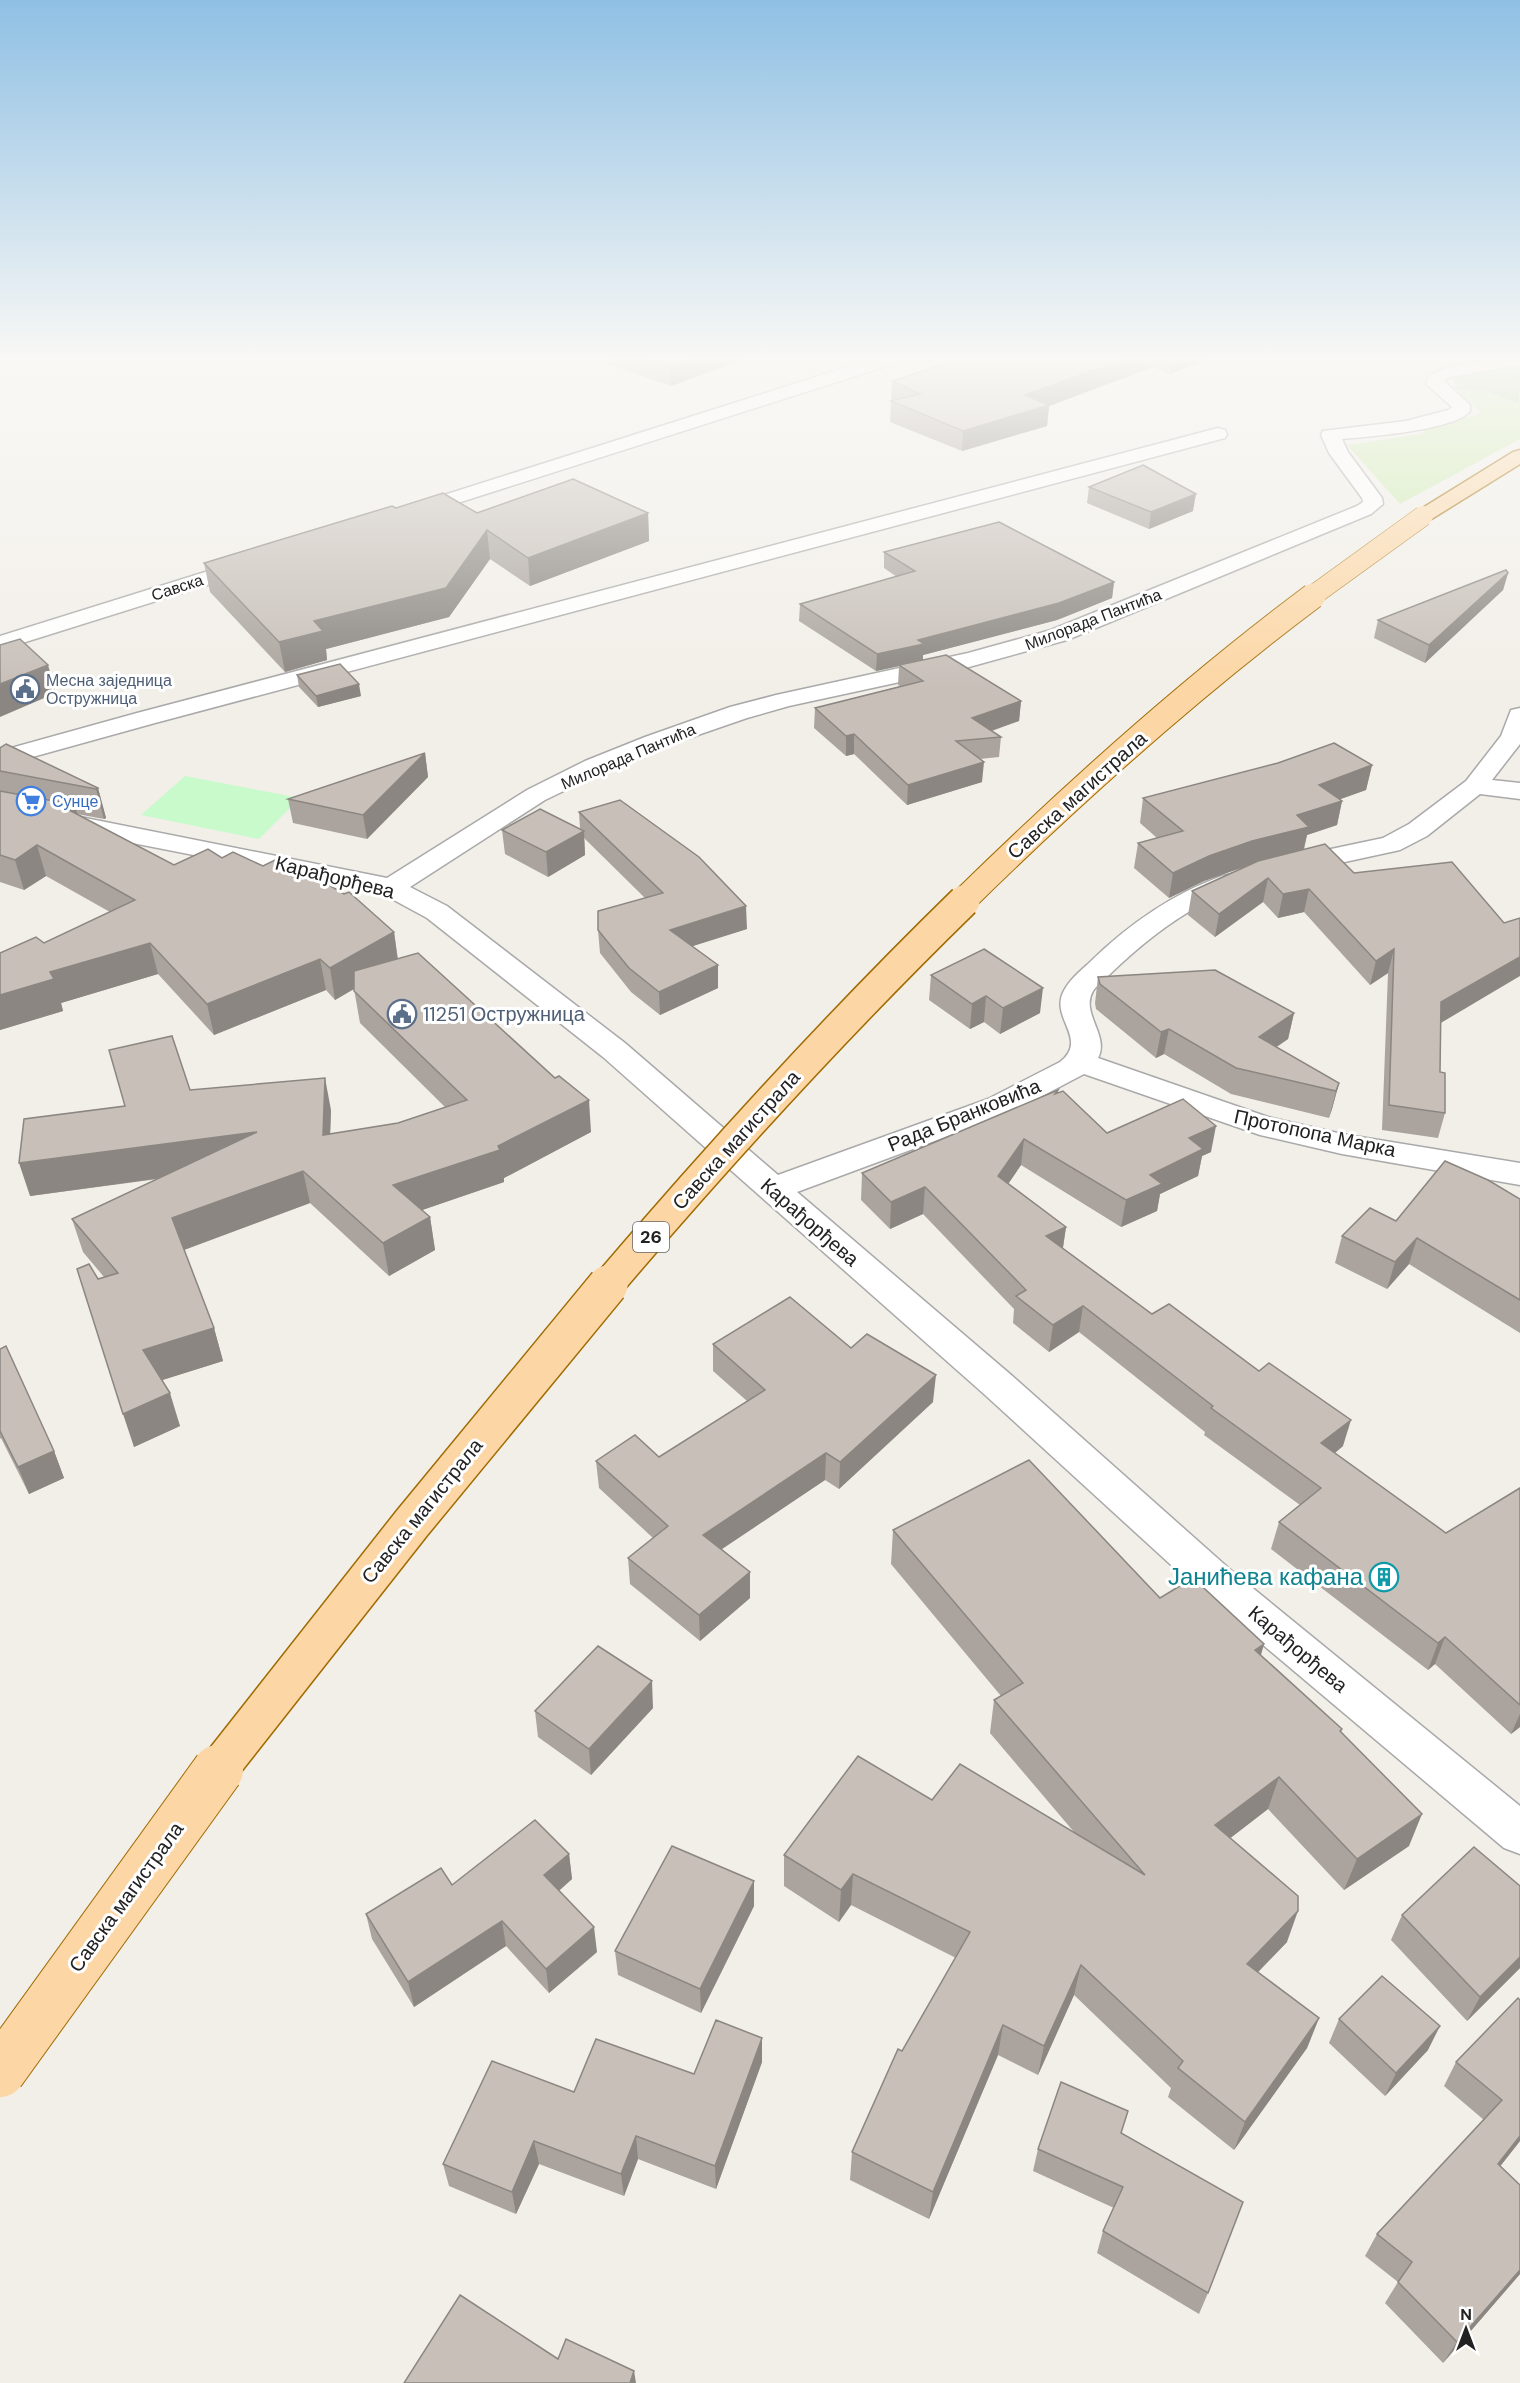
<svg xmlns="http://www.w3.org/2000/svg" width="1520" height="2383" viewBox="0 0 1520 2383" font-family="'DM Sans',sans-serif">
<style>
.grass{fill:#cdebb0}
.forest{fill:#add19e}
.park{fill:#c8facc}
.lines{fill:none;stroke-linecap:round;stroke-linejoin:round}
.minor-casing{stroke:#a9a9a9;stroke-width:3}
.major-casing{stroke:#a06b00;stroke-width:3}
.minor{fill:#fff;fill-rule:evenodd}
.major{fill:#fcd6a4;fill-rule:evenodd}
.major-bridge-far4-casing{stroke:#a06b00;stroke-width:21;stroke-linecap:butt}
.major-bridge-far3-casing{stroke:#a06b00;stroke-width:27;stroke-linecap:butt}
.major-bridge-far2-casing{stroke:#a06b00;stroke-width:34;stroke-linecap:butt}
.major-bridge-far1-casing{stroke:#a06b00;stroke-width:42;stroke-linecap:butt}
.major-bridge-casing{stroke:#a06b00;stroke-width:52;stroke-linecap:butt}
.major-bridge-far4{stroke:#fcd6a4;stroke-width:20}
.major-bridge-far3{stroke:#fcd6a4;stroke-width:25}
.major-bridge-far2{stroke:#fcd6a4;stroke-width:31}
.major-bridge-far1{stroke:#fcd6a4;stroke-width:39}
.major-bridge{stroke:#fcd6a4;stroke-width:50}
.wall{fill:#aba49e}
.shaded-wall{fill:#8b8681}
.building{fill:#c7bfb8;stroke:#8b8681;stroke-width:1.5}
.labels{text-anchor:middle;stroke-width:6;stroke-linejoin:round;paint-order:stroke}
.far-street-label{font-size:16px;fill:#222;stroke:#fff}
.far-service-label{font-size:16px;fill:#4e5e75;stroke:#fff;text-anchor:start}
.far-shop-label{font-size:16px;fill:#366cbe;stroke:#fff;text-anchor:start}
.shield{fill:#fff;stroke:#646464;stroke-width:1.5}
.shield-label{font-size:18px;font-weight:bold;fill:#222}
.street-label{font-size:20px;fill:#222;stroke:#fff}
.service-label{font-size:20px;fill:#4e5e75;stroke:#fff;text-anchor:start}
.near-culture-label{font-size:24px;fill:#0d838f;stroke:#fff;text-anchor:end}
</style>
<rect width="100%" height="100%" fill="#f2efe9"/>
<polygon class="grass" points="1520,366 1520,439 1400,504 1347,445 1422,434 1426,429 1481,413 1456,389 1452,376"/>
<polygon class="forest" points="1520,366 1519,404 1483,390 1456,389 1452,376"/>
<polygon class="park" points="185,776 300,798 259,839 141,815"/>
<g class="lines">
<g class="minor-casing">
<g id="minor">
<polygon points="885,355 912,355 909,359 417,516 403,516 400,512 403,508"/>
<path d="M1520,355V365L1451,377L1444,381L1470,405V411C1457,430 1366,437 1342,439L1348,452L1382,498L1383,504L1371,514L1067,640L969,667L789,706L747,718L663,747L603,772L545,800L410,887L447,906L625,1043L778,1175L988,1099L1060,1062C1088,1040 1053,1020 1062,995C1067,982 1079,972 1089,963C1128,925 1170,895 1222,876L1232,874L1242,876L1246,882C1237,894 1214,898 1201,905C1167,923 1137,948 1109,975C1104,980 1097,985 1093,991C1080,1013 1110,1036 1098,1058L1268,1117L1342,1134L1520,1163V1185L1342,1154L1260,1135L1084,1074L1010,1113L797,1192L1010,1374L1233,1572L1520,1806V1854L1504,1848L1205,1596L984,1394L603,1057L427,918L381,893L362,888L0,817V801L387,878L527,790L585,761L645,737L730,707L776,695L968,653L1051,630L1357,506L1363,502L1362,498L1329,453L1321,435L1323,431L1406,421L1448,410L1452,407L1426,384L1429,375L1446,368Z"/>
<polygon points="1218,428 1225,430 1227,434 1225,438 155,723 0,766 0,751 137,713"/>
<polygon points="250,558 258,559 261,564 258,569 0,650 0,636"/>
<polygon points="1520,708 1520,744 1492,780 1520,783 1520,799 1480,794 1427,836 1400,850 1294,873 1284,871 1281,865 1284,859 1383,838 1409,824 1466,781 1501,736 1511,710"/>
</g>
</g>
<g class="major-casing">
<polygon id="major" points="1520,450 1520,464 1430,520 1416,520 1413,516 1416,512 1513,452"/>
</g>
<use href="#minor" class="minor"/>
<use href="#major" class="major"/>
<g class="major-bridge-far4-casing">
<polyline id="major-bridge-far4" points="1311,597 1423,516"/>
</g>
<g class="major-bridge-far3-casing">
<path id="major-bridge-far3" d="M962,902C1073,793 1189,689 1313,596"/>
</g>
<g class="major-bridge-far2-casing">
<path id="major-bridge-far2" d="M606,1287C720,1153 838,1024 964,901"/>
</g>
<g class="major-bridge-far1-casing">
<polyline id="major-bridge-far1" points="216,1772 412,1523 608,1285"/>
</g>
<g class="major-bridge-casing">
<polyline id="major-bridge" points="0,2072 218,1770"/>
</g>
<use href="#major-bridge-far4" class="major-bridge-far4"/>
<use href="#major-bridge-far3" class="major-bridge-far3"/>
<use href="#major-bridge-far2" class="major-bridge-far2"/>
<use href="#major-bridge-far1" class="major-bridge-far1"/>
<use href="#major-bridge" class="major-bridge"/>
</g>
<g class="wall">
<polygon points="596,355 756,355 671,386 605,363 605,358"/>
<polygon points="969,355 1222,355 1169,374 1153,367 1049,406 1047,426 962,451 890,422 892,381"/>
<polygon points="1089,487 1193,511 1149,529 1087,503"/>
<polygon points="396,508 477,513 648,513 649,541 530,586 490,559 449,617 326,649 327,660 285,672 210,592 204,563"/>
<polygon points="884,552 1114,582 1112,598 1057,620 923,655 923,660 1021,701 1019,721 992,731 1001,737 999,757 980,759 982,782 907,805 854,754 846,756 814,728 815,708 900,686 898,685 899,666 876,671 799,621 800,604 897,577 884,568"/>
<polygon points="1508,573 1503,590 1425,663 1374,638 1378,620"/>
<polygon points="297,675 361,696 318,707 299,687"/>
<polygon points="0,748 98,788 106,818 104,819 77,814 174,865 222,858 394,932 398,959 591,1132 504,1178 504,1182 422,1210 430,1217 435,1250 389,1276 310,1203 184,1250 214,1328 223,1361 162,1380 180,1426 134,1447 98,1279 104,1277 83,1252 72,1219 158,1179 30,1196 125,1106 190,1090 331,1110 330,1134 398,1123 446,1108 360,1023 354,989 335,1000 326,990 214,1035 158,974 61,1003 63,1011 0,1030 44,943 110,912 46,876 24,890 0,882"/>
<polygon points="425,753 428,777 367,839 293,823 288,799"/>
<polygon points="1372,765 1366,790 1340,799 1342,801 1337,825 1307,835 1304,850 1325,844 1441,1023 1440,1072 1445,1113 1438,1138 1382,1130 1388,973 1370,985 1304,912 1278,918 1263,902 1215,937 1188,915 1192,891 1248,865 1204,881 1169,898 1134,868 1138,843 1157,838 1140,823 1143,798"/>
<polygon points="579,812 747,929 692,946 718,988 660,1015 631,992 600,953 598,930 645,898 584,838 585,855 548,877 505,854 502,830 580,829"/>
<polygon points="931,975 1040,1013 1000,1034 984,1022 970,1029 929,1000"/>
<polygon points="1098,977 1294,1013 1288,1039 1277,1047 1339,1083 1332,1109 1329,1118 1231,1094 1164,1054 1156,1058 1096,1009 1095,1003"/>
<polygon points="1058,1090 1058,1093 1107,1133 1211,1152 1202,1156 1198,1176 1160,1194 1157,1211 1121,1227 1021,1165 1008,1184 1066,1227 1063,1248 1152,1314 1343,1446 1335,1453 1446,1533 1520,1488 1520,1727 1511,1734 1435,1664 1428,1670 1271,1549 1279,1522 1300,1505 1204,1435 1205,1432 1079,1332 1049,1352 1013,1323 1014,1309 923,1214 890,1229 861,1200 862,1173"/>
<polygon points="1520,1199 1520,1333 1409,1264 1387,1289 1335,1263 1342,1236 1396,1221"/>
<polygon points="713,1344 851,1348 933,1402 839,1489 825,1480 722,1549 750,1572 750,1598 700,1641 630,1584 628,1558 653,1538 599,1488 596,1461 659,1457 747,1401 713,1371"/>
<polygon points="0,1349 54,1451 64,1478 29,1494 1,1438 0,1439"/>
<polygon points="893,1530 1160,1598 1261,1655 1342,1729 1341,1732 1409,1846 1344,1890 1268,1809 1230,1838 1287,1942 1258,1972 1319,2018 1307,2048 1234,2150 1168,2097 1171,2088 1074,1995 1038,2075 998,2055 929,2219 850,2180 852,2152 902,2051 956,1958 851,1905 839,1922 784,1886 784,1855 932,1800 1074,1832 990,1733 994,1700 1001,1696 891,1564"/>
<polygon points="653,1708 591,1775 538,1737 535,1711"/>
<polygon points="569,1854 572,1879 559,1891 597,1952 549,1993 506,1946 414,2007 372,1939 366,1914 452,1885"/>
<polygon points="754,1906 701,2013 618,1975 615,1951"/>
<polygon points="1402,1915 1520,1968 1467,2021 1391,1940"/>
<polygon points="1518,1998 1520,2141 1500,2166 1520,2185 1520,2274 1443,2363 1385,2303 1398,2282 1365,2256 1377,2234 1484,2120 1444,2086 1456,2062"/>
<polygon points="1339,2019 1428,2050 1385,2096 1329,2043"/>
<polygon points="762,2062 716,2189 638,2159 624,2196 539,2164 516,2214 449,2186 443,2164 574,2092 694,2074"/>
<polygon points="1121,2133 1208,2293 1199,2314 1097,2253 1103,2231 1114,2208 1033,2171 1038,2149"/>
</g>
<g class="shaded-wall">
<polygon points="703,355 756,355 671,386 670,367"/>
<polygon points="1135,355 1155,355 1153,367 1049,406 1047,426 962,451 963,431 1025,395"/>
<polygon points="1172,355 1222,355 1169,374"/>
<polygon points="1196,494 1193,511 1149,529 1151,512"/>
<polygon points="648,513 649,541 530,586 528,558"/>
<polygon points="487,530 490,559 449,617 326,649 327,660 285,672 279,642 314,621"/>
<polygon points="1508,573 1503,590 1425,663 1429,645"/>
<polygon points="1114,582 1112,598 1057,620 923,655 923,661 876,671 877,654 918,640"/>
<polygon points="48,665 56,693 0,717 0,684"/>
<polygon points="359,684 361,696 318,707 316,696"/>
<polygon points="1021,701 1019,721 970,738 972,718"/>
<polygon points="854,734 854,754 846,756 846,736"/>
<polygon points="425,753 428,777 367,839 363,815"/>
<polygon points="984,762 982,782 907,805 908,785"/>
<polygon points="1372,765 1366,790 1313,809 1319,785"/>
<polygon points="98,788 106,818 104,819 96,789"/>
<polygon points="1342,801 1337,825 1307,835 1303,851 1247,866 1204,881 1169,898 1173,873 1297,815"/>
<polygon points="75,805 83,836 69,810"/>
<polygon points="584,831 585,855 548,877 546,852"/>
<polygon points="37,845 46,876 24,890 15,860"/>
<polygon points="1268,878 1263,902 1215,937 1219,914"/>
<polygon points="1309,889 1304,912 1278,918 1283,894"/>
<polygon points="746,906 747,929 671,953 670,930"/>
<polygon points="394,932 398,963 335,1000 330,968"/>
<polygon points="150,943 158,974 61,1003 63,1011 0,1030 0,995 50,972"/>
<polygon points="1394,949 1388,973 1370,985 1376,961"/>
<polygon points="1520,957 1520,976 1434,1027 1441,1002"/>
<polygon points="320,959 326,990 214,1035 207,1004"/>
<polygon points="718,965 718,988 660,1015 659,992"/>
<polygon points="1043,988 1040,1013 1000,1034 1003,1008"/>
<polygon points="986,996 984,1022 970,1029 972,1004"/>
<polygon points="1294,1013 1288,1039 1253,1062 1259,1037"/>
<polygon points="1169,1029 1164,1054 1156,1058 1161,1032"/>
<polygon points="325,1078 331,1110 329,1168 323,1135"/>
<polygon points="1339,1083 1332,1109 1329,1118 1336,1091"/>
<polygon points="589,1100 591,1132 504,1178 504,1182 399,1218 393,1185 498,1146"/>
<polygon points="1216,1126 1211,1152 1202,1156 1198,1176 1160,1194 1157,1211 1121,1227 1126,1200 1150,1175 1189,1138"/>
<polygon points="257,1132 264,1164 30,1196 19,1163"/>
<polygon points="1024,1139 1021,1165 995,1203 998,1176"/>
<polygon points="303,1171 310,1203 181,1251 172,1218"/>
<polygon points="925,1187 923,1214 890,1229 891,1202"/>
<polygon points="430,1217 435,1250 389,1276 383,1243"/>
<polygon points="1066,1227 1062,1253 1046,1236"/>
<polygon points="1417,1238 1409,1264 1387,1289 1395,1262"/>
<polygon points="1083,1306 1079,1332 1049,1352 1053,1325"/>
<polygon points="214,1328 223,1361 153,1383 143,1350"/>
<polygon points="936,1375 933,1402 839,1489 840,1462"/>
<polygon points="170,1393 180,1426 134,1447 123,1414"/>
<polygon points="1351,1420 1343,1446 1314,1470 1321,1443"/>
<polygon points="54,1451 64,1478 29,1494 18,1467"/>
<polygon points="826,1453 825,1480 704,1561 703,1535"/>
<polygon points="750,1572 750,1598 700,1641 699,1615"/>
<polygon points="1445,1637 1435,1664 1428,1670 1438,1643"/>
<polygon points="1264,1644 1255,1677 1255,1650"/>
<polygon points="652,1681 653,1708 591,1775 589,1749"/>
<polygon points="1520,1714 1520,1727 1511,1734"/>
<polygon points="1279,1777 1268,1809 1206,1857 1215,1825"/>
<polygon points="1422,1814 1409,1846 1344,1890 1357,1859"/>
<polygon points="569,1854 572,1879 548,1900 544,1875"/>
<polygon points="853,1874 851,1905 839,1922 841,1890"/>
<polygon points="754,1881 754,1906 701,2013 700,1989"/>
<polygon points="1298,1911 1287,1942 1236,1995 1247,1964"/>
<polygon points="502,1921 506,1946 414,2007 408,1982"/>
<polygon points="594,1927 597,1952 549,1993 546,1969"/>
<polygon points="1520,1957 1520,1968 1467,2021 1480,1997"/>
<polygon points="1081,1965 1074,1995 1038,2075 1044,2046"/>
<polygon points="1319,2018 1307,2048 1234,2150 1245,2122"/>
<polygon points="1003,2025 998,2055 929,2219 933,2192"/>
<polygon points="1440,2026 1428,2050 1385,2096 1396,2073"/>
<polygon points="762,2038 762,2062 716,2189 715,2166"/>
<polygon points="636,2136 638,2159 624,2196 621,2174"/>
<polygon points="1520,2136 1520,2141 1484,2187 1498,2164"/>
<polygon points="534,2141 539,2164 516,2214 512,2192"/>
<polygon points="1520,2270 1520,2274 1443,2363 1457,2342"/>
<polygon points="634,2371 636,2383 630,2383"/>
</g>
<g class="building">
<polygon points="636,355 703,355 670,367"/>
<polygon points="969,355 1135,355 1025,395 1049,405 963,431 891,401 920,394 892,381"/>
<polygon points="1143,465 1196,494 1151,512 1089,487"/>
<polygon points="573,479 648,513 528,558 487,530 446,588 314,621 323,631 279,642 204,563 392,506 396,508 443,493 477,513"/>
<polygon points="999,522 1114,582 1059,603 918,640 924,644 877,654 800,604 915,571 884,552"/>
<polygon points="1506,570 1508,573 1429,645 1378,620"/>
<polygon points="20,639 48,665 0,684 0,645"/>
<polygon points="946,655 1021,701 972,718 1001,737 956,741 984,762 908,785 854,734 846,736 815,708 923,681 899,665"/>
<polygon points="340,664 359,684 316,696 297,675"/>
<polygon points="1334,743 1372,765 1319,785 1342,801 1297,815 1309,827 1252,841 1209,856 1173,873 1138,843 1183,831 1143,798 1278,763"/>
<polygon points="6,744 98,788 96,789 0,771 0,748"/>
<polygon points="425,753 363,815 288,799"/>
<polygon points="0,791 75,805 69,810 174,865 208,849 222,858 233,852 263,866 281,857 344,894 349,892 394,932 330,968 320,959 207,1004 150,943 50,972 54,979 0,995 0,953 36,937 44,943 135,900 37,845 15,860 0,855"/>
<polygon points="620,800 699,857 746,906 670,930 718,965 659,992 629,968 598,930 598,911 663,893 579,812"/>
<polygon points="540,809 584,831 546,852 502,830"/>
<polygon points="1325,844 1354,873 1452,862 1504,923 1520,918 1520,957 1441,1002 1440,1072 1445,1073 1445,1113 1389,1105 1394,949 1376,961 1309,889 1283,894 1268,878 1219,914 1192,891 1258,861"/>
<polygon points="984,949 1043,988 1003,1008 986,996 972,1004 931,975"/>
<polygon points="418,953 555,1078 559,1076 589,1100 498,1146 500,1150 393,1185 430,1217 383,1243 303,1171 172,1218 214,1328 143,1350 170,1393 123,1414 77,1269 89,1264 98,1279 118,1273 72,1219 257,1132 19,1163 24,1119 125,1106 109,1050 172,1036 190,1090 325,1078 323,1135 398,1123 467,1100 354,991 354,971"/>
<polygon points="1215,970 1294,1013 1259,1037 1339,1083 1336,1091 1236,1068 1169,1029 1161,1032 1100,984 1098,977"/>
<polygon points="1058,1090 1055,1094 1063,1091 1107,1133 1183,1099 1216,1126 1189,1138 1203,1149 1150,1175 1162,1184 1126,1200 1024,1139 998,1176 1066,1227 1046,1236 1152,1314 1169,1304 1259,1371 1269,1363 1351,1420 1321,1443 1446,1533 1520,1488 1520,1705 1445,1637 1438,1643 1279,1522 1321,1488 1211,1408 1213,1406 1083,1306 1053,1325 1016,1296 1026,1290 925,1187 891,1202 862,1173"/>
<polygon points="1445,1161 1488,1180 1520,1199 1520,1300 1417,1238 1395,1262 1342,1236 1370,1208 1396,1221"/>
<polygon points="790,1297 851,1348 867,1334 936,1375 840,1462 826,1453 703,1535 750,1572 699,1615 628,1558 668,1526 596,1461 635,1435 659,1457 765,1390 713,1344"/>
<polygon points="6,1346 54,1451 18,1467 0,1431 0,1349"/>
<polygon points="1029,1460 1160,1598 1193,1578 1264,1644 1255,1650 1342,1729 1340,1731 1422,1814 1357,1859 1279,1777 1215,1825 1298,1896 1298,1911 1247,1964 1319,2018 1245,2122 1178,2068 1183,2061 1081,1965 1044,2046 1003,2025 933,2192 852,2152 898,2049 902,2051 970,1932 853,1874 841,1890 784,1855 858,1756 932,1800 960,1764 1145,1875 994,1700 1023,1683 893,1530"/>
<polygon points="598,1646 652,1681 589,1749 535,1711"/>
<polygon points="535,1820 569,1854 544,1875 594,1927 546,1969 502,1921 408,1982 366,1914 441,1868 452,1885"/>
<polygon points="672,1846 754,1881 700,1989 615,1951"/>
<polygon points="1474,1847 1520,1886 1520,1957 1480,1997 1402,1915"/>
<polygon points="1382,1976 1440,2026 1396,2073 1339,2019"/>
<polygon points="1518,1998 1520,2000 1520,2136 1498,2164 1520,2185 1520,2270 1457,2342 1398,2282 1412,2262 1377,2234 1502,2100 1456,2062"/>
<polygon points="716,2020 762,2038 715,2166 636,2136 621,2174 534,2141 512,2192 443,2164 492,2061 574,2092 596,2039 694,2074"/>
<polygon points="1061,2082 1128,2111 1121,2133 1243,2202 1208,2293 1103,2231 1123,2187 1038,2149"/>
<polygon points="460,2295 558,2359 566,2339 634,2371 630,2383 404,2383"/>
</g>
<linearGradient id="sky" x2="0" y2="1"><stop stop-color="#8fc0e4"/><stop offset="0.52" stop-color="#f9f8f5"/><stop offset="1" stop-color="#f9f8f5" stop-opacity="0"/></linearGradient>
<rect width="1520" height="689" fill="url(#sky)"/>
<defs>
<g id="civic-ring" transform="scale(1.5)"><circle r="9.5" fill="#fff" stroke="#5c6f8a" stroke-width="1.5"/><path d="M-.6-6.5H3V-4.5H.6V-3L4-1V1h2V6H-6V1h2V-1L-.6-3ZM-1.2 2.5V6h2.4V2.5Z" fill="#5c6f8a"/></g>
<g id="supermarket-ring" transform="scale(1.5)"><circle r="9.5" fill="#fff" stroke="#3f7fe0" stroke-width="1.5"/><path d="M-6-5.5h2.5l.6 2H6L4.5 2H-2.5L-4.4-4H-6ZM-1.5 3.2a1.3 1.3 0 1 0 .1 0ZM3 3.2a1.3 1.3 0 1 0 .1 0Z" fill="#3f7fe0"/></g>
<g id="building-ring" transform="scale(1.5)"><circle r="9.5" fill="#fff" stroke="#0f9aa8" stroke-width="1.5"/><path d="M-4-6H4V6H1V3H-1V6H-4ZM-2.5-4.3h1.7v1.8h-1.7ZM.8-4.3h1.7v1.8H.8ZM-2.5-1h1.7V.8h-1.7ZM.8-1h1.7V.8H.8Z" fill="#0f9aa8"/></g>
</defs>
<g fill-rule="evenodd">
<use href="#civic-ring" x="25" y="689"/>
<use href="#supermarket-ring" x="31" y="801"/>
<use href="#civic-ring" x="402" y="1014"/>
<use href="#building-ring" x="1384" y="1577"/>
</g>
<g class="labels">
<g class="far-street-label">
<text transform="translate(177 587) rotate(-18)" y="6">Савска</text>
<text transform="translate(1093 619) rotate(-21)" y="6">Милорада Пантића</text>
<text transform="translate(628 756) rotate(-23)" y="6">Милорада Пантића</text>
</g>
<g class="far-service-label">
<text x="46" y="686">Месна заједница<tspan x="46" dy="18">Остружница</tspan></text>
</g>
<g class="far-shop-label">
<text x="52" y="807">Сунце</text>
</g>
<rect class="shield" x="633" y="1222" width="36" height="30" rx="4.5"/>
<g class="shield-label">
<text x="651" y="1243">26</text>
</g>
<g class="street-label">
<text transform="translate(1077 795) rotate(-42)" y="7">Савска магистрала</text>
<text transform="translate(335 877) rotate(14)" y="7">Карађорђева</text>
<text transform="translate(964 1115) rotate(-22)" y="7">Рада Бранковића</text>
<text transform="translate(1315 1133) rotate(12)" y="7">Протопопа Марка</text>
<text transform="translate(736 1140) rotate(-48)" y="7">Савска магистрала</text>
<text transform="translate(810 1222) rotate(41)" y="7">Карађорђева</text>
<text transform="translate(422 1511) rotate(-51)" y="7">Савска магистрала</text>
<text transform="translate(1298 1649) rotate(40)" y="7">Карађорђева</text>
<text transform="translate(126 1897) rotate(-54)" y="7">Савска магистрала</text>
</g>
<g class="service-label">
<text x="423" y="1021">11251 Остружница</text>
</g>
<g class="near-culture-label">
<text x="1363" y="1585">Јанићева кафана</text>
</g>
</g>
<g transform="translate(1466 2329)" stroke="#ffffff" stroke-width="4.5" paint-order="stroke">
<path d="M0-4.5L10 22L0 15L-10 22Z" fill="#222222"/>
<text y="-9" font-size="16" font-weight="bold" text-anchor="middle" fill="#222222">N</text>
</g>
</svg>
